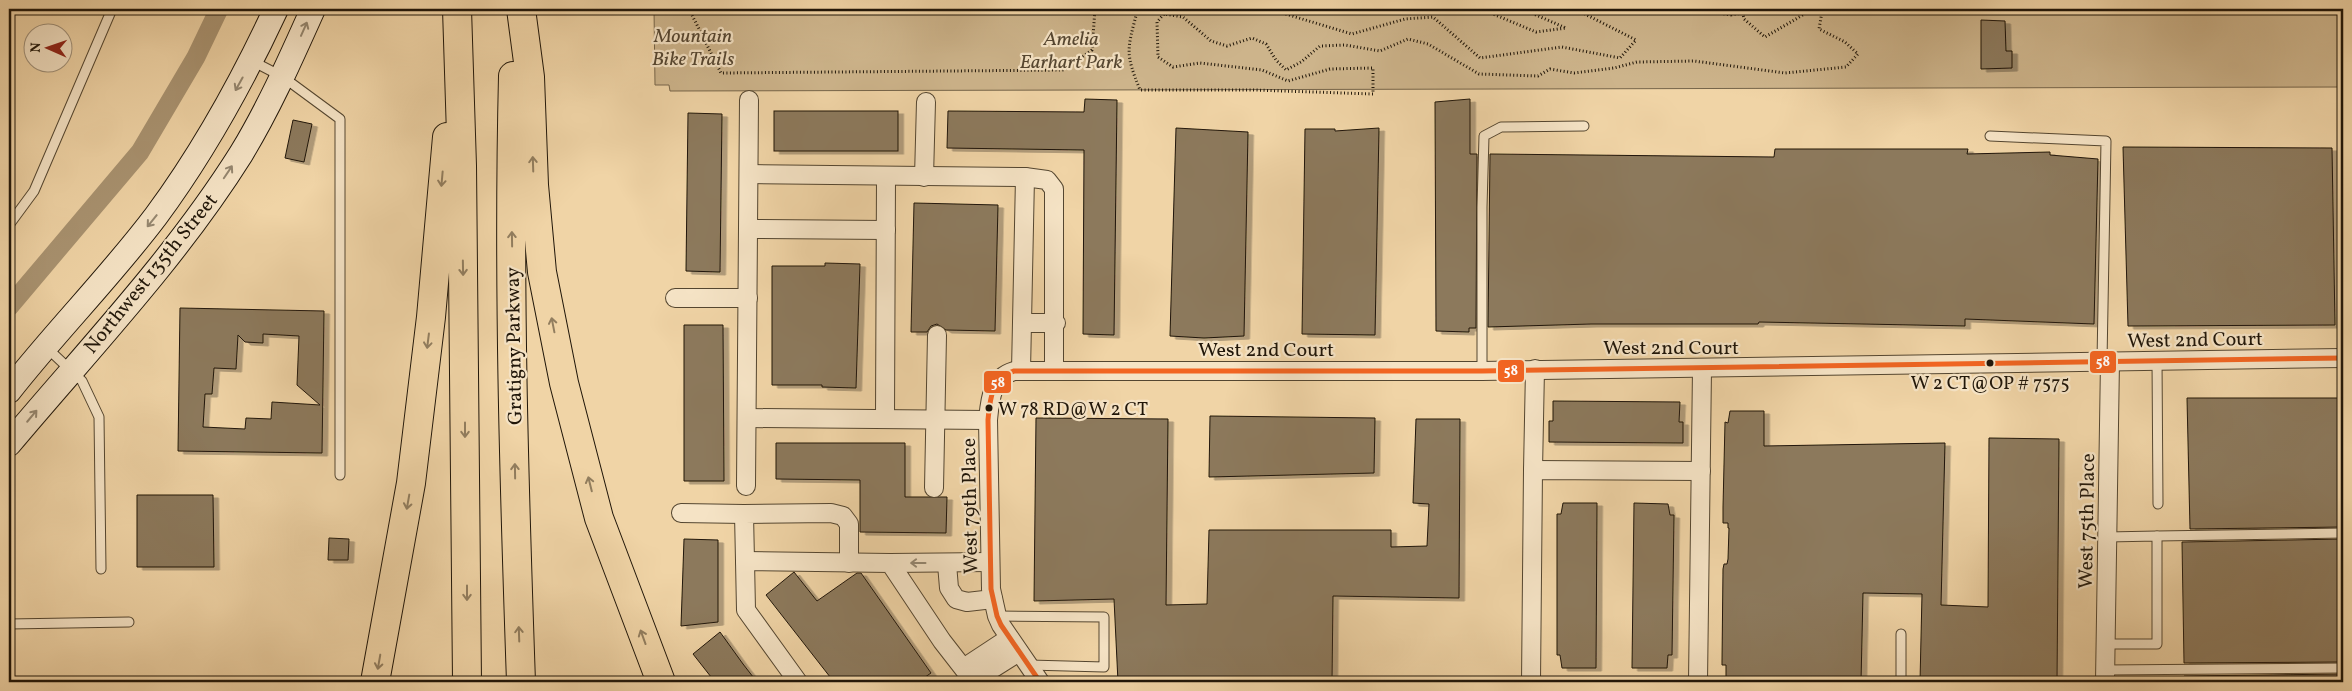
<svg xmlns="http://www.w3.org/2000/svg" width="2352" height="691" viewBox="0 0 2352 691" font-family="Vollkorn,serif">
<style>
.green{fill:#cdb48b;stroke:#76654a}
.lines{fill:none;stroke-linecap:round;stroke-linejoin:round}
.canal{stroke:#a99371;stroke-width:19}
.building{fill:#8c795b;stroke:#201609;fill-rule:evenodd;filter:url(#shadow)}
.service-casing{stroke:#544630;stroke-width:11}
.minor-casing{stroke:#544630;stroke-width:20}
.secondary-casing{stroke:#201609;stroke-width:26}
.motorway-casing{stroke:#201609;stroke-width:30}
.path{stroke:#201609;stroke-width:3;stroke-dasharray:1 2.5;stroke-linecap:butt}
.service{stroke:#f5e3c5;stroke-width:9}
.minor{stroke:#f5e3c5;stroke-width:18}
.secondary{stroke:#f5e3c5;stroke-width:24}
.motorway{stroke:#f0d4a6;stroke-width:28}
.path-bridge{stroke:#201609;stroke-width:3;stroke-dasharray:1 2.5;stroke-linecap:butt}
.bus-1-casing{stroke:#f5e3c5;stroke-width:9}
.bus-1{stroke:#f26522;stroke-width:5}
.oneway{stroke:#958770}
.oneway2{stroke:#927e5f}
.bus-dot{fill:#201609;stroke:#f5e3c5;stroke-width:2}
.labels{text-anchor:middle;stroke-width:4.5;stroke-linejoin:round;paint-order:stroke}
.bus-label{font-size:19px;fill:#201609;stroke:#f5e3c5}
.park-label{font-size:20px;font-style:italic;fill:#544530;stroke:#f5e3c5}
.street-label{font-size:20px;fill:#201609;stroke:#f5e3c5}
.line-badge{stroke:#f5e3c5;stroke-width:2}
.badge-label{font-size:14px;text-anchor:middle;font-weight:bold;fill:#fff}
</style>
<defs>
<filter id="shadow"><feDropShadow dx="5.5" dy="3" stdDeviation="0" flood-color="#0004"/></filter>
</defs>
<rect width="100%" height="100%" fill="#f0d4a6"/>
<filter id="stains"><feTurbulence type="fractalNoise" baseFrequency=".004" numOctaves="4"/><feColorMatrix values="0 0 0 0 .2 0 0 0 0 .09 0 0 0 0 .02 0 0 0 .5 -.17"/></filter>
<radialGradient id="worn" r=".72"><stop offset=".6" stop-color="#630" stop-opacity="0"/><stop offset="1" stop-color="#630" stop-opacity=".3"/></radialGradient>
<polygon class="green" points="654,9 2343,9 2343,87 670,91 669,85 655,85"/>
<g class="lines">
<polyline class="canal" points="9,307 140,152 196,57 219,9"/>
</g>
<g class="building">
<polygon points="1981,20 2005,21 2006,51 2012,51 2012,68 1981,69"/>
<polygon points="1085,99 1117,100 1114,335 1083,334 1084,150 947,148 948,111 1084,112"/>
<polygon points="1470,99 1470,154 1477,154 1476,328 1469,328 1469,332 1436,331 1435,102"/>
<rect x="774" y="111" width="124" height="40"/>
<polygon points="688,113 722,114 720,272 686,271"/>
<polygon points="293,120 312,124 304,162 285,158"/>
<polygon points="1176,128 1248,132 1244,336 1204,338 1170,336"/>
<polygon points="1379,128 1375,335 1302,334 1305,129 1335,129 1335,131"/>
<polygon points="2123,147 2332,148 2335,325 2128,326"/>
<polygon points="1775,149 1968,149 1967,154 2050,152 2050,155 2098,159 2094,324 1965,319 1965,326 1759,322 1758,324 1591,324 1488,327 1490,154 1774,157"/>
<polygon points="914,203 998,205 995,331 946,330 937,324 931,326 927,332 911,332"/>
<polygon points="825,263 860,264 856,388 822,387 822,385 772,385 772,266 825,266"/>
<path d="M180,308L324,311L322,453L178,451ZM263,334L299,336L297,385L320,405L272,402L271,419L246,418L245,429L203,427L205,394H212L214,368L236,369L238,335L245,342L263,343Z"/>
<polygon points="684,325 723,325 724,481 684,481"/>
<polygon points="2187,398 2343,398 2343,527 2190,529"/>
<polygon points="1553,401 1680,402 1679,422 1683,422 1683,443 1549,442 1549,421 1553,421"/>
<polygon points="1730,411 1764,411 1764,446 1945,443 1941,605 1988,607 1989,438 2059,439 2057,682 1920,682 1922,594 1863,593 1861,682 1726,682 1726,665 1722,665 1722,661 1723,569 1724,564 1727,564 1728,559 1729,528 1728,528 1728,523 1723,523 1723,507 1725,422 1728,423"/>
<polygon points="1210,416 1375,418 1374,473 1209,477"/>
<polygon points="1036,418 1168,419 1166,605 1207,604 1209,530 1391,530 1391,547 1427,546 1429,504 1413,503 1416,419 1460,419 1459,598 1333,596 1332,682 1118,682 1114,599 1034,601"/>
<polygon points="776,443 905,443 905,497 947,497 946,533 860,532 860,480 776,479"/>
<polygon points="137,495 213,495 214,567 137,567"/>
<polygon points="1563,503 1597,503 1596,668 1562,668 1560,655 1557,655 1557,514 1561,514"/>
<polygon points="1634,503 1668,504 1670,515 1674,515 1672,655 1668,655 1667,668 1632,668"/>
<polygon points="329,538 349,539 348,560 328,560"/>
<polygon points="684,539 718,540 718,622 681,626"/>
<polygon points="2343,539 2343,662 2184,663 2182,542"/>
<polygon points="794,572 817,601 857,573 861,573 931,673 918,682 834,682 766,595"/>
<polygon points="720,632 743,664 757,682 715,682 693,654"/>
<polygon points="2343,674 2343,682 2184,682 2184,676"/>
</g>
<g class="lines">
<g class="service-casing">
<g id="service">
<polyline points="252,61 283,77 340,119 340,475"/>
<polyline points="1990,136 2106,141 2102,361"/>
<polyline points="9,225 34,191 112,9"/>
<polyline points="46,347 82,381 99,417 101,569"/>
<polyline points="2157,360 2158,504"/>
<polyline points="1482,371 1482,207 1484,136 1501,127 1584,126"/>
<polyline points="2157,536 2343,533"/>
<polyline points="997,616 1104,617 1104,667 1029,665"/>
<polyline points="9,624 129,622"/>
<polyline points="1901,634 1901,682"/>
<polyline points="2105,644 2157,644 2157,536 2107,537"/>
<polyline points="2105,670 2343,668"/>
</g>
</g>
<g class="minor-casing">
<g id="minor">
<polyline points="749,174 1025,177 1047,180 1054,189 1054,371"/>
<polyline points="924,177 926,102"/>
<polyline points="749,229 886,230"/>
<polyline points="675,298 748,298"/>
<polyline points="1022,323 1056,323"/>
<polyline points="1021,371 1025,177"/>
<polyline points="747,418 988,420"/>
<polyline points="885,418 886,177"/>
<polyline points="1533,470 1535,369"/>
<polyline points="746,486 749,100"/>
<polyline points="934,488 937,335"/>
<polyline points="681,513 744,514"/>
<polyline points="745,561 744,514 831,513 843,516 849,524 849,563"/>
<polyline points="890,563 990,562"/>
<polyline points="947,564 949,588 956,599 967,602 993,599"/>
<polyline points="1009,638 971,663 970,677 981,676 1019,652"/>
<polyline points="798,682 746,610 745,561 890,563 942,641 970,677 964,682"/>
<path d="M1040,682L1001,625L997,616L991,589L988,420C990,400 991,378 1014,371H1482L2343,358"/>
<polyline points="1531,682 1533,470 1701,471"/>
<polyline points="1698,682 1702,369"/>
<polyline points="2105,682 2110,361"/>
</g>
</g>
<g class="secondary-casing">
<g id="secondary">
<path d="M9,391C56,331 110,277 156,216C204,151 242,82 276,9"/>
<path d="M9,444C88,350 175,259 241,154C269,108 291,58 313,9"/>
</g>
</g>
<g class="motorway-casing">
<g id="motorway">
<polyline points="457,9 462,166 467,682"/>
<polyline points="521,9 530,77 534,185 542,272 564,383 599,518 661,682"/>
<path d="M513,76C508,278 514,481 521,682"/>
<polyline points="375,682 411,483 431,317 447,137"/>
</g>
</g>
<g class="path">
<polyline points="689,9 721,73 1064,70 1092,50 1095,9"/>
<path d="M1142,9L1137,12C1127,50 1125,53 1140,90H1254L1373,94V68L1330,69L1288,81L1262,70L1200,63L1173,67L1158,57L1157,22L1164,14L1183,17L1211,41L1227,46L1252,38L1266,44L1276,60L1286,70L1301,62L1320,46L1345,45L1380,51L1408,39L1428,44L1479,74L1538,76L1550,69L1574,73L1614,68L1637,62L1694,61L1785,73L1846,67L1858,54L1845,42L1819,29L1822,12L1825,9"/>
<polyline points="1269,9 1352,34 1405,19 1433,17 1480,58 1562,47 1620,58 1636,40 1575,9"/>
<polyline points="1481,9 1536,32 1566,28 1522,9"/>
<polyline points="1696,9 1731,15"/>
<polyline points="1742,9 1744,19 1765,37 1808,12 1809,9"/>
</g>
<use href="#service" class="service"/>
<use href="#minor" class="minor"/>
<use href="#secondary" class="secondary"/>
<use href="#motorway" class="motorway"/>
<polyline class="path-bridge" points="1731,15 1762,9"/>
<g class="bus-1-casing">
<path id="bus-1" d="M1040,682L1001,625L997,616L991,589L988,420C990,400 991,378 1014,371H1482L2343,358"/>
</g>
<use href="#bus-1" class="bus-1"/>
</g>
<defs><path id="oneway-shaft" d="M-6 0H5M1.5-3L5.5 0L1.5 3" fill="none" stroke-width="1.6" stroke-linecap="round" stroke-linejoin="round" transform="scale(1.25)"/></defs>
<g class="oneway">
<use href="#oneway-shaft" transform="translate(304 29) rotate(-66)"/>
<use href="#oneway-shaft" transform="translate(239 84) rotate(119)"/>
<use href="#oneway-shaft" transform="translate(228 172) rotate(-56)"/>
<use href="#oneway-shaft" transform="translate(152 221) rotate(129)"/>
<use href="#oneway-shaft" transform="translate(32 416) rotate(-50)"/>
<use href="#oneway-shaft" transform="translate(918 563) rotate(-180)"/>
</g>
<g class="oneway2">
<use href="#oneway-shaft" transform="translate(533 164) rotate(-92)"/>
<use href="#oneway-shaft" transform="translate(442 179) rotate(95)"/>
<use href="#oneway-shaft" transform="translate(512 239) rotate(-91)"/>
<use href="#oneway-shaft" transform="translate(463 268) rotate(89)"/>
<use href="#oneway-shaft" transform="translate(553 325) rotate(-101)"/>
<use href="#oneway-shaft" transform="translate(428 341) rotate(97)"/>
<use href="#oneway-shaft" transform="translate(465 430) rotate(90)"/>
<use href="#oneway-shaft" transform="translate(515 471) rotate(-91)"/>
<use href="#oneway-shaft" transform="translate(590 484) rotate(-104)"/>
<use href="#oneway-shaft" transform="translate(408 502) rotate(100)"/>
<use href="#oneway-shaft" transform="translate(467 593) rotate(90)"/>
<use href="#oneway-shaft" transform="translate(519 634) rotate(-92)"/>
<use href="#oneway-shaft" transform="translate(643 637) rotate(-110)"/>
<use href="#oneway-shaft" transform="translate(379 662) rotate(100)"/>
</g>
<g class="bus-dot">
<circle cx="1990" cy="363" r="4.5"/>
<circle cx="989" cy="408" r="4.5"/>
</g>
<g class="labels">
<g class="bus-label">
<text x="1990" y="389">W 2 CT@OP # 7575</text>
<text x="998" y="415" text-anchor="start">W 78 RD@W 2 CT</text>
</g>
<g class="park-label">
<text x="693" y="42">Mountain<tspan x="693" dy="23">Bike Trails</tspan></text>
<text x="1071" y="45">Amelia<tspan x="1071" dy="23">Earhart Park</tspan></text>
</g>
<g class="street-label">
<text transform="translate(150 273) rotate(-51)" y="7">Northwest 135th Street</text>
<text transform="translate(2195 339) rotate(-1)" y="7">West 2nd Court</text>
<text transform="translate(513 346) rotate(-91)" y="7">Gratigny Parkway</text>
<text x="1671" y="354">West 2nd Court</text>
<text x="1266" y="356">West 2nd Court</text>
<text transform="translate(969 506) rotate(-91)" y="7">West 79th Place</text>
<text transform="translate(2086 521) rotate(-89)" y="7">West 75th Place</text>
</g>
</g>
<g class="line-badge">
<rect x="2089" y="350" width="28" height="24" rx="5" fill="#f26522"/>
<rect x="1497" y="359" width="28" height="24" rx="5" fill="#f26522"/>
<rect x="983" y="370" width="29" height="24" rx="5" fill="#f26522"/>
</g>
<g class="badge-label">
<text x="2103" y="366">58</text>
<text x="1511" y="375">58</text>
<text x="998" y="387">58</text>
</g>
<rect width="2352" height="691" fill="none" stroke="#f0d4a6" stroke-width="30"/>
<rect x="10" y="10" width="2332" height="671" fill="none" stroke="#201609" stroke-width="2.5"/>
<rect x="15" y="15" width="2322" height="661" fill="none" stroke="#201609"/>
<g transform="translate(48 48) rotate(272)"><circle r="24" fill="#f5e3c5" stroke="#a0917a"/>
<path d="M0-4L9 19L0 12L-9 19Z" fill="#8f2418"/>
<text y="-8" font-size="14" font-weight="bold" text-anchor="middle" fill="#201609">N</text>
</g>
<rect width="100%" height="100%" filter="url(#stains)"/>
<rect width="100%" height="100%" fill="url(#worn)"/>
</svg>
